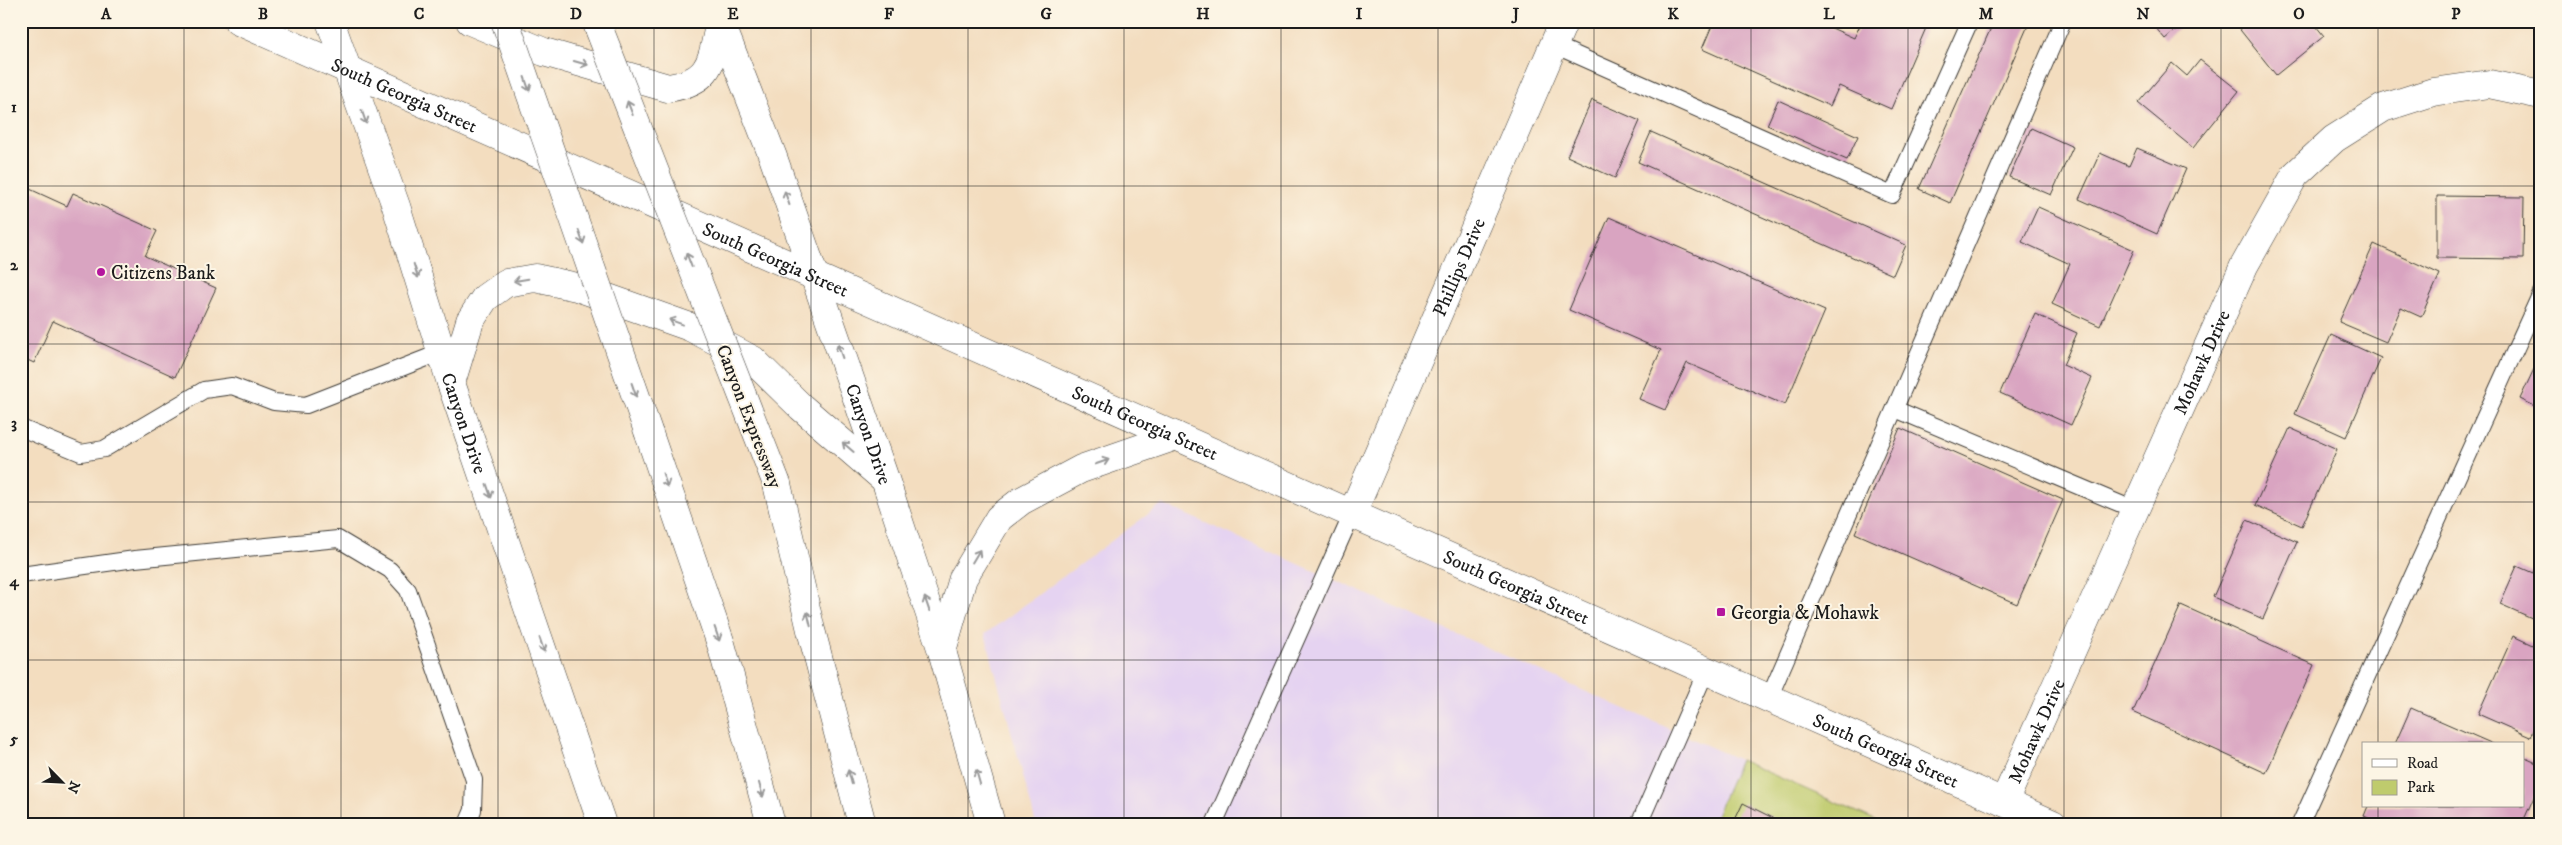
<svg xmlns="http://www.w3.org/2000/svg" width="2562" height="845" viewBox="0 0 2562 845" font-family="'IM FELL DW Pica',serif">
<style>
.built{fill:#e5d3f1}
.green{fill:#bfcb6d;stroke:#6e7444}
.building{fill:#d9a4c1}
.lines{fill:none;stroke-linecap:round;stroke-linejoin:round}
.service-casing{stroke:#3c3934;stroke-width:18}
.minor-casing{stroke:#3c3934;stroke-width:29}
.secondary-casing{stroke:#3c3934;stroke-width:29}
.motorway-casing{stroke:#3c3934;stroke-width:29}
.service{stroke:#fff;stroke-width:16}
.minor{stroke:#fff;stroke-width:28}
.secondary{stroke:#fff;stroke-width:28}
.motorway{stroke:#fff;stroke-width:28}
.motorway-bridge-casing{stroke:#3c3934;stroke-width:29;stroke-linecap:butt}
.motorway-bridge{stroke:#fff;stroke-width:28}
.oneway{stroke:#999}
.grid{fill:none;stroke:#1c1c1c;stroke-width:1;stroke-opacity:0.55}
.poi-dot{fill:#b5179e;stroke:#fcf5e5;stroke-width:2}
.labels{text-anchor:middle;stroke-width:4;stroke-linejoin:round;paint-order:stroke}
.street-label{font-size:19px;fill:#1c1c1c;stroke:#fcf5e5}
.poi-label{font-size:19px;fill:#1c1c1c;stroke:#fcf5e5;text-anchor:start}
.neatline{fill:none;stroke:#1c1c1c;stroke-width:2}
.grid-label{font-size:16px;text-anchor:middle;font-weight:bold;fill:#1c1c1c}
</style>
<rect width="100%" height="100%" fill="#fcf5e5"/>
<filter id="ink" filterUnits="userSpaceOnUse"><feTurbulence type="fractalNoise" baseFrequency=".02" numOctaves="2"/><feDisplacementMap in="SourceGraphic" scale="10" xChannelSelector="R" yChannelSelector="G"/><feConvolveMatrix kernelMatrix="1 2 1 2 8 2 1 2 1" color-interpolation-filters="sRGB"/></filter>
<filter id="wash" filterUnits="userSpaceOnUse"><feTurbulence type="fractalNoise" baseFrequency=".0096" numOctaves="4" result="noise"/><feDisplacementMap in="SourceGraphic" scale="20" xChannelSelector="R" yChannelSelector="G"/><feGaussianBlur stdDeviation="1.12" result="paint"/><feColorMatrix in="noise" values="0 0 0 0 0 0 0 0 0 0 0 0 0 0 0 0 0 1.4 0 .05"/><feComposite in="paint" operator="in"/></filter>
<g filter="url(#wash)">
<rect width="100%" height="100%" fill="#f3ddbf"/>
<polygon class="built" points="1162,504 1303,566 1884,824 1036,824 985,634"/>
<polygon class="green" points="1740,760 1884,824 1712,824"/>
<g id="blocks">
<g class="building">
<polygon points="1714,21 1816,21 1854,38 1862,21 1929,21 1891,109 1839,86 1830,106 1702,49"/>
<polygon points="1994,21 2030,21 1950,203 1919,189"/>
<polygon points="2150,21 2186,21 2165,39"/>
<polygon points="2233,21 2312,21 2324,36 2276,75"/>
<polygon points="2200,60 2239,91 2193,148 2138,103 2172,63 2187,76"/>
<polygon points="1592,100 1640,121 1615,178 1567,156"/>
<polygon points="1778,100 1858,136 1847,160 1767,125"/>
<polygon points="2031,128 2073,147 2051,195 2009,177"/>
<polygon points="1651,132 1906,245 1893,275 1638,162"/>
<polygon points="2137,148 2186,169 2157,234 2079,199 2100,153 2129,166"/>
<polygon points="21,185 67,206 73,193 157,231 145,256 216,288 175,377 53,321 34,363 21,357"/>
<polygon points="2437,196 2524,197 2523,259 2437,258"/>
<polygon points="2038,207 2134,250 2100,326 2052,304 2070,264 2022,242"/>
<polygon points="1609,217 1825,311 1785,405 1687,363 1665,410 1639,399 1661,350 1569,310"/>
<polygon points="2374,244 2440,274 2421,317 2401,308 2386,342 2339,322"/>
<polygon points="2035,314 2077,333 2063,365 2092,378 2071,425 2000,393"/>
<polygon points="2331,335 2381,358 2346,437 2295,414"/>
<polygon points="2534,369 2541,372 2541,409 2520,399"/>
<polygon points="1900,428 2063,500 2017,604 1855,533"/>
<polygon points="2290,428 2337,449 2302,526 2255,505"/>
<polygon points="2247,520 2297,542 2263,619 2213,597"/>
<polygon points="2541,554 2541,622 2500,604 2517,566 2533,573"/>
<polygon points="2181,605 2314,665 2266,773 2133,712"/>
<polygon points="2513,636 2541,649 2541,712 2530,737 2478,714"/>
<polygon points="2411,708 2493,744 2395,744"/>
<polygon points="2523,757 2541,765 2541,781 2522,824 2381,824 2364,816 2368,806 2523,806"/>
<polygon points="1743,803 1785,824 1733,824"/>
</g>
</g>
</g>
<g filter="url(#ink)">
<use href="#blocks" fill-opacity="0" stroke="#3c3934" stroke-width="1"/>
<g class="lines">
<g class="service-casing">
<g id="service">
<polyline points="1554,45 1892,195 1970,21"/>
<polyline points="1895,409 2135,510"/>
<polyline points="21,428 81,453 104,449 204,390 232,386 274,402 306,405 442,352"/>
<polyline points="21,575 135,559 338,539 390,570 408,590 474,780 473,810 467,824"/>
<polyline points="1769,698 2063,21"/>
<polyline points="1214,824 1352,514"/>
<polyline points="1639,824 1706,671"/>
<polyline points="2300,824 2541,293"/>
</g>
</g>
<g class="minor-casing">
<g id="minor">
<path id="s1" d="M1352,514L1564,21"/>
<path id="s2" d="M2004,802L2244,266L2295,175L2334,139L2383,108L2433,92L2489,84L2541,95"/>
</g>
</g>
<g class="secondary-casing">
<g id="secondary">
<path id="s3" d="M238,21L2053,824"/>
<path id="s4" d="M330,21L396,206L451,383L602,824"/>
<path d="M470,21L544,52L668,88C713,81 711,61 720,21"/>
<path id="s5" d="M720,21L773,157L885,479L942,651L991,824"/>
<polyline points="451,383 470,321 485,298 506,283 535,278 577,287 690,327 753,360 801,407 883,478"/>
<polyline points="942,651 963,578 999,518 1021,501 1081,469 1176,436"/>
</g>
</g>
<g class="motorway-casing">
<g id="motorway">
<polyline points="649,434 721,644 771,824"/>
<polyline points="777,484 811,630 862,824"/>
</g>
</g>
<use href="#service" class="service"/>
<use href="#minor" class="minor"/>
<use href="#secondary" class="secondary"/>
<use href="#motorway" class="motorway"/>
<g class="motorway-bridge-casing">
<g id="motorway-bridge">
<polyline points="505,21 649,434"/>
<polyline points="596,21 777,484"/>
</g>
</g>
<use href="#motorway-bridge" class="motorway-bridge"/>
</g>
<defs><path id="oneway-shaft" d="M-6 0H5M1.5-3L5.5 0L1.5 3" fill="none" stroke-width="1.6" stroke-linecap="round" stroke-linejoin="round" transform="scale(1.25)"/></defs>
<g class="oneway">
<use href="#oneway-shaft" transform="translate(581 63) rotate(16)"/>
<use href="#oneway-shaft" transform="translate(527 84) rotate(71)"/>
<use href="#oneway-shaft" transform="translate(630 108) rotate(-111)"/>
<use href="#oneway-shaft" transform="translate(364 117) rotate(71)"/>
<use href="#oneway-shaft" transform="translate(787 198) rotate(-109)"/>
<use href="#oneway-shaft" transform="translate(581 237) rotate(71)"/>
<use href="#oneway-shaft" transform="translate(689 260) rotate(-111)"/>
<use href="#oneway-shaft" transform="translate(416 271) rotate(72)"/>
<use href="#oneway-shaft" transform="translate(521 280) rotate(170)"/>
<use href="#oneway-shaft" transform="translate(676 322) rotate(-160)"/>
<use href="#oneway-shaft" transform="translate(840 351) rotate(-109)"/>
<use href="#oneway-shaft" transform="translate(634 390) rotate(71)"/>
<use href="#oneway-shaft" transform="translate(848 447) rotate(-139)"/>
<use href="#oneway-shaft" transform="translate(1102 462) rotate(-19)"/>
<use href="#oneway-shaft" transform="translate(665 480) rotate(71)"/>
<use href="#oneway-shaft" transform="translate(489 491) rotate(71)"/>
<use href="#oneway-shaft" transform="translate(976 556) rotate(-59)"/>
<use href="#oneway-shaft" transform="translate(927 604) rotate(-109)"/>
<use href="#oneway-shaft" transform="translate(809 619) rotate(-103)"/>
<use href="#oneway-shaft" transform="translate(717 634) rotate(71)"/>
<use href="#oneway-shaft" transform="translate(542 645) rotate(71)"/>
<use href="#oneway-shaft" transform="translate(850 777) rotate(-105)"/>
<use href="#oneway-shaft" transform="translate(978 777) rotate(-106)"/>
<use href="#oneway-shaft" transform="translate(761 790) rotate(74)"/>
</g>
</g>
<path class="grid" d="M184,21V824M341,21V824M498,21V824M654,21V824M811,21V824M968,21V824M1124,21V824M1281,21V824M1438,21V824M1594,21V824M1751,21V824M1908,21V824M2064,21V824M2221,21V824M2378,21V744M21,186H2541M21,344H2541M21,502H2541M21,660H2541M2378,806V824"/>
<g class="poi-dot">
<circle cx="101" cy="272" r="5"/>
<rect x="1716" y="607" width="10" height="10" rx="2.5"/>
</g>
<g class="labels">
<g class="street-label">
<text dy="7" stroke="none"><textPath href="#s3" startOffset="182">South Georgia Street</textPath></text>
<text dy="7" stroke="none"><textPath href="#s3" startOffset="588">South Georgia Street</textPath></text>
<text dy="7" stroke="none"><textPath href="#s1" startOffset="269">Phillips Drive</textPath></text>
<text dy="7" stroke="none"><textPath href="#s2" startOffset="482">Mohawk Drive</textPath></text>
<text transform="translate(750 416) rotate(69)" y="7">Canyon Expressway</text>
<text dy="7" stroke="none"><textPath href="#s4" startOffset="424">Canyon Drive</textPath></text>
<text dy="7" stroke="none"><textPath href="#s3" startOffset="992">South Georgia Street</textPath></text>
<text dy="7" stroke="none"><textPath href="#s5" startOffset="439">Canyon Drive</textPath></text>
<text dy="7" stroke="none"><textPath href="#s3" startOffset="1398">South Georgia Street</textPath></text>
<text dy="7" stroke="none"><textPath href="#s2" startOffset="78">Mohawk Drive</textPath></text>
<text dy="7" stroke="none"><textPath href="#s3" startOffset="1802">South Georgia Street</textPath></text>
</g>
<g class="poi-label">
<text x="111" y="279">Citizens Bank</text>
<text x="1731" y="619">Georgia &amp; Mohawk</text>
</g>
</g>
<rect width="2562" height="845" fill="none" stroke="#fcf5e5" stroke-width="55"/>
<rect x="2362" y="742" width="162" height="65" fill="#fcf5e5" stroke="#a29e95"/>
<rect x="2372" y="759" width="25" height="8" fill="#ffffff" stroke="#a29e95"/>
<text x="2407" y="768" font-size="15" fill="#1c1c1c">Road</text>
<rect x="2372" y="780" width="25" height="15" fill="#bfcb6d" stroke="#a29e95"/>
<text x="2407" y="792" font-size="15" fill="#1c1c1c">Park</text>
<g transform="translate(62 782) rotate(114)" stroke="#fcf5e5" stroke-width="4" paint-order="stroke">
<path d="M0-4L9 19L0 12L-9 19Z" fill="#1c1c1c"/>
<text y="-8" font-size="14" font-weight="bold" text-anchor="middle" fill="#1c1c1c">N</text>
</g>
<rect x="28" y="28" width="2506" height="790" class="neatline"/>
<g class="grid-label">
<text x="106" y="19">A</text>
<text x="263" y="19">B</text>
<text x="419" y="19">C</text>
<text x="576" y="19">D</text>
<text x="733" y="19">E</text>
<text x="889" y="19">F</text>
<text x="1046" y="19">G</text>
<text x="1203" y="19">H</text>
<text x="1359" y="19">I</text>
<text x="1516" y="19">J</text>
<text x="1673" y="19">K</text>
<text x="1829" y="19">L</text>
<text x="1986" y="19">M</text>
<text x="2143" y="19">N</text>
<text x="2299" y="19">O</text>
<text x="2456" y="19">P</text>
<text x="14" y="112">1</text>
<text x="14" y="270">2</text>
<text x="14" y="428">3</text>
<text x="14" y="586">4</text>
<text x="14" y="744">5</text>
</g>
</svg>
